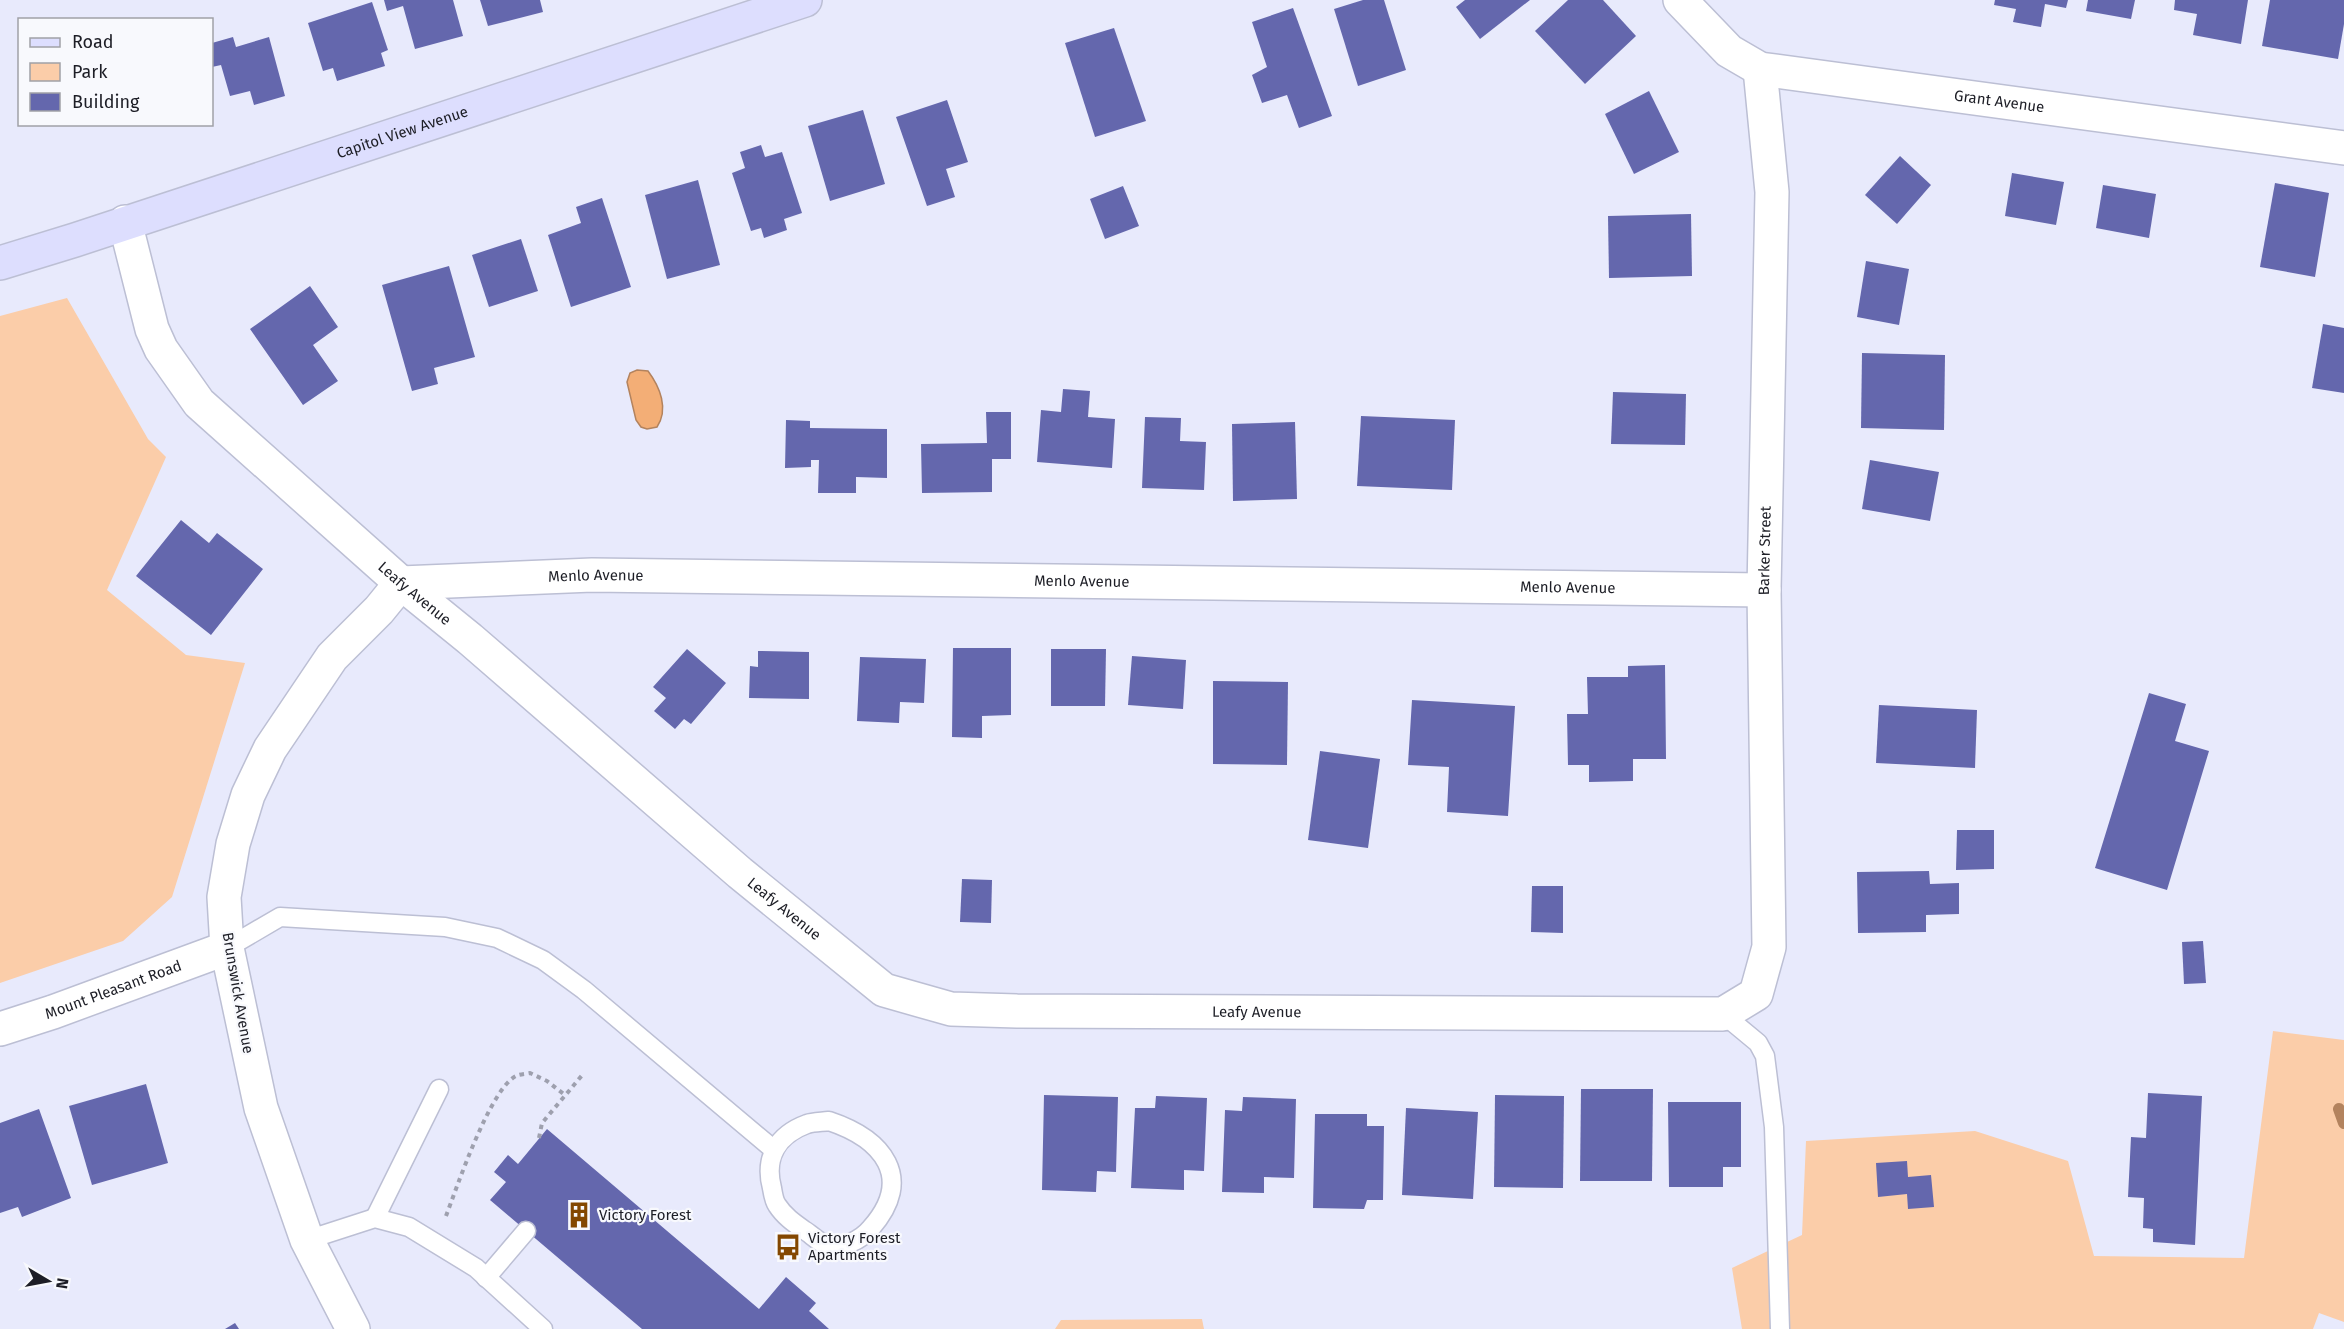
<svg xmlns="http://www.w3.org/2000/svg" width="2344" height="1329" viewBox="0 0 2344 1329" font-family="'Fira Sans',sans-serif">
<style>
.green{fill:#fbcda9}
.water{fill:#f3ae76;stroke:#b3835e;stroke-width:1.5}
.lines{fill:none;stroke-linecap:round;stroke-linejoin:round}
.stream{stroke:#b3835e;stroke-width:12}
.building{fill:#6467ad}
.service-casing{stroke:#bcbfd4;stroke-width:21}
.minor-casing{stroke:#bcbfd4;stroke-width:36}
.secondary-casing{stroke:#bcbfd4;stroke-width:36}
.path{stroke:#9ea0ae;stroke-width:4;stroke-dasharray:4.5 4.5;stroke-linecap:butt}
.service{stroke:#fff;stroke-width:18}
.minor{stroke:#fff;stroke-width:33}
.secondary{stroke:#dddefe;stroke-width:33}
.labels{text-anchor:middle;stroke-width:4.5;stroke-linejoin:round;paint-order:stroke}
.street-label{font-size:15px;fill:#1d1e26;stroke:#f8f9fd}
.poi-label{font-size:15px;fill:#1d1e26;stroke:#f8f9fd;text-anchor:start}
</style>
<rect width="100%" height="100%" fill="#e8eafc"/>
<g class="green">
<polygon points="67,298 148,439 166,457 107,590 186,655 245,663 172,897 123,941 0,983 0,316"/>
<polygon points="2273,1031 2344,1040 2344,1322 2319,1313 2313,1329 1742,1329 1732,1268 1802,1235 1806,1141 1975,1131 2068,1161 2094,1256 2244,1258"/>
<polygon points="1202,1319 1204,1329 1055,1329 1061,1320"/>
</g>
<path class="water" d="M637,370L648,371C660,387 669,409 657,427L647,429L641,427L636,420L627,382L630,373Z"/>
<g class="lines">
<polyline class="stream" points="2339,1109 2344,1123"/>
</g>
<g class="building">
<polygon points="384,0 453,0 463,36 415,49 403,6 387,11"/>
<polygon points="480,0 540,0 543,12 488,26"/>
<polygon points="1363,0 1384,0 1406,70 1358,86 1334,9"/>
<polygon points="1465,0 1530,0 1480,39 1456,7"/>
<polygon points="1568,0 1603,0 1636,36 1585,84 1535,31"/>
<polygon points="1995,0 2068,0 2066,8 2045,4 2041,27 2013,22 2016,9 1994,5"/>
<polygon points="2088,0 2135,0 2131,19 2086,11"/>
<polygon points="2175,0 2248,0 2241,44 2193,35 2197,14 2174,10"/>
<polygon points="2270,0 2344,0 2344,24 2338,59 2262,46"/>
<polygon points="372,2 388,50 381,53 385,66 337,81 333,68 323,71 308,23"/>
<polygon points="1293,8 1332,116 1299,128 1287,95 1262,103 1252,75 1267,67 1252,22"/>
<polygon points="1114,28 1146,121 1095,137 1065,43"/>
<polygon points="233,37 236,47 269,37 285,96 254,105 250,91 230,96 221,65 212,67 212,43"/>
<polygon points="1649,91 1679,152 1634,174 1605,114"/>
<polygon points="947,100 968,162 946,169 955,197 927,206 896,117"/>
<polygon points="863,110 885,184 830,201 808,126"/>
<polygon points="761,145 765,157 782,152 802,213 784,219 787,230 764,238 761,228 751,231 732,173 745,168 740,152"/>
<polygon points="1900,156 1931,185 1897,224 1865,195"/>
<polygon points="2012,173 2064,182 2056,225 2005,216"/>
<polygon points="698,180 720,265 667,279 645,195"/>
<polygon points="2275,183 2329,193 2315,277 2260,267"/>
<polygon points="2103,185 2156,194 2149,238 2096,228"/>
<polygon points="1123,186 1139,226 1105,239 1090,199"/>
<polygon points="602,198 631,287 571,307 548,235 581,223 576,207"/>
<polygon points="1691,214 1692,276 1609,278 1608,216"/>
<polygon points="521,239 538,291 489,307 472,255"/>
<polygon points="1866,261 1909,269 1899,325 1857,317"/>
<polygon points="449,266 475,357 434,368 438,384 412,391 382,285"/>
<polygon points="310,286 338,327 313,345 338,381 303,405 250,329"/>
<polygon points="2323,324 2344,328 2344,393 2312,388"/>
<polygon points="1862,353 1945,355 1944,430 1861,428"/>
<polygon points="1063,389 1090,391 1088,417 1115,419 1112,468 1037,462 1041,410 1061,412"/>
<polygon points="1613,392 1686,394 1685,445 1611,444"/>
<polygon points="986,412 1011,412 1011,459 992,459 992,492 922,493 921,444 987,443"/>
<polygon points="1361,416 1455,420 1452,490 1357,486"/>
<polygon points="1145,417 1181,418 1180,441 1206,442 1204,490 1142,488"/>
<polygon points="786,420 810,421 810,428 887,429 887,478 856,477 856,493 818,493 819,460 811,460 811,467 785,468"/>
<polygon points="1295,422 1297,499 1233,501 1232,424"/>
<polygon points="1870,460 1939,472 1930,521 1862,509"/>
<polygon points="181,520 209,543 217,533 263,569 211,635 136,576"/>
<polygon points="953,648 1011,648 1011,715 982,716 982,738 952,737"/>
<polygon points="687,649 726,683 691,724 684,719 675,729 654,711 666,698 653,687"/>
<polygon points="1051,649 1106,649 1105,706 1051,706"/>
<polygon points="758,651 809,652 809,699 749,698 750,666 758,667"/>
<polygon points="1132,656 1186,660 1183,709 1128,705"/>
<polygon points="860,657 926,659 924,703 900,702 899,723 857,721"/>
<polygon points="1665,665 1666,759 1633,759 1633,781 1589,782 1589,765 1568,765 1567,714 1588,714 1587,677 1628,677 1628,666"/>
<polygon points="1213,681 1288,682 1287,765 1213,764"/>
<polygon points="2149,693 2186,704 2175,741 2209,751 2167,890 2095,868"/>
<polygon points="1412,700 1515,706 1508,816 1447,812 1449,767 1408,765"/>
<polygon points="1879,705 1977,710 1975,768 1876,763"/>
<polygon points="1320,751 1380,759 1368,848 1308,840"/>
<polygon points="1957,830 1994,830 1994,869 1956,870"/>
<polygon points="1929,871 1930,884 1959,883 1959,914 1926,915 1926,932 1858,933 1857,872"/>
<polygon points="962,879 992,880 991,923 960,922"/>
<polygon points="1532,886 1563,886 1563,933 1531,932"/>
<polygon points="2203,941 2206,983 2184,984 2182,942"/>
<polygon points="146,1084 168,1163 92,1185 69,1106"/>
<polygon points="1581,1089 1653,1089 1652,1181 1580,1181"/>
<polygon points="2148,1093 2202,1096 2195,1245 2153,1242 2153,1229 2143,1228 2144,1198 2128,1197 2131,1137 2146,1138"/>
<polygon points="1044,1095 1118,1097 1116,1172 1097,1171 1096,1192 1042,1190"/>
<polygon points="1495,1095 1564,1096 1563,1188 1494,1187"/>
<polygon points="1156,1096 1207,1098 1204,1171 1184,1170 1184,1190 1131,1188 1135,1108 1155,1108"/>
<polygon points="1243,1097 1296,1099 1294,1178 1264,1177 1264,1193 1222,1192 1225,1110 1242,1111"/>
<polygon points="1668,1102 1741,1102 1741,1167 1723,1167 1723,1187 1669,1187"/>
<polygon points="1406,1108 1478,1112 1473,1199 1402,1195"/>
<polygon points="39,1109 71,1198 22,1217 18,1207 0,1213 0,1123"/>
<polygon points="1315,1114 1367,1114 1367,1126 1384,1126 1383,1200 1367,1200 1364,1209 1313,1208"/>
<polygon points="547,1129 759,1309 786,1277 816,1303 809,1311 829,1329 642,1329 490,1200 506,1182 494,1172 508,1155 518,1164"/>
<polygon points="1907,1161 1908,1177 1931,1175 1934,1207 1908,1209 1907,1194 1878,1197 1876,1163"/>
<polygon points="235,1323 239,1329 225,1329"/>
</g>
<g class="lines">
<g class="service-casing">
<g id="service">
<polyline points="227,948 280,917 445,927 497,938 543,960 584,990 773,1149"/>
<polyline points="1723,1014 1758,1043 1765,1056 1774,1127 1780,1329"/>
<path d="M829,1121C883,1139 915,1178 871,1228C861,1240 843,1249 827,1245C819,1243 811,1234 804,1230C794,1223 784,1216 777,1205C774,1201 773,1194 772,1188C764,1158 777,1135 807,1124C813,1122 822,1122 829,1121Z"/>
<polyline points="375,1218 439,1089"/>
<polyline points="307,1240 375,1218 409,1227 476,1268 543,1329"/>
<polyline points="486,1278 526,1231"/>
</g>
</g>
<g class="minor-casing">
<g id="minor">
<path id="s1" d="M1680,0L1729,51L1760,69L2344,148"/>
<path id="s2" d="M125,222L152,329L161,349L199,403L401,583L470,639L740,873L884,990L951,1009L1017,1011L1723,1014L1756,994L1769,947L1764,590L1772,192L1760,69"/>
<path id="s3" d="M401,583L592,575L1764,590"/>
<path id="s4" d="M0,1029L53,1012L227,948"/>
<polyline points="353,1329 307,1240 261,1108 227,948 224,897 233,844 248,795 270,749 332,657 379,610 401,583"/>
</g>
</g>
<g class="secondary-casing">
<g id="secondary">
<path id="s5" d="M0,263L75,240L805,0"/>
</g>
</g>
<g class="path">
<polyline points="539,1138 542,1123 584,1073"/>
<path d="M446,1216C457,1187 490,1089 516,1076C520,1074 526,1074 530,1073L547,1081L565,1095"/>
</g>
<use href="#service" class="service"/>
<use href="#minor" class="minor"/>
<use href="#secondary" class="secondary"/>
</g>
<defs>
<g id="building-bare" transform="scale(2.07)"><path d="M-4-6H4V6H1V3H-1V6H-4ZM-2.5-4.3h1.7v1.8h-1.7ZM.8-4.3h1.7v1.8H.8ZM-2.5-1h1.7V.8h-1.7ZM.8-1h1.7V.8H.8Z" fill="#834701" stroke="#f8f9fd" stroke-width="2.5" paint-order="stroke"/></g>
<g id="bus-bare" transform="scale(2.07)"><path d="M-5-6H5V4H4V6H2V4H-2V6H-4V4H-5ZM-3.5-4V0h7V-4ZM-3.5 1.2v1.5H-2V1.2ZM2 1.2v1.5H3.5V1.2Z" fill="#834701" stroke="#f8f9fd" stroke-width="2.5" paint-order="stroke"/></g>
</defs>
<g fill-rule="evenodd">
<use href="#building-bare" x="579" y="1215"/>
<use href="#bus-bare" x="788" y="1247"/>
</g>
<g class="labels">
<g class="street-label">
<text dy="5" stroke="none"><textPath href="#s1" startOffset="348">Grant Avenue</textPath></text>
<text dy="5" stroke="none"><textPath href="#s5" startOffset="423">Capitol View Avenue</textPath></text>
<text dy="5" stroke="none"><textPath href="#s2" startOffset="2426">Barker Street</textPath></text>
<text dy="5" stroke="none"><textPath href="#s3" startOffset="195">Menlo Avenue</textPath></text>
<text dy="5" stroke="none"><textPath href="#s3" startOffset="681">Menlo Avenue</textPath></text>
<text dy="5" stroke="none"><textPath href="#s3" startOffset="1167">Menlo Avenue</textPath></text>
<text dy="5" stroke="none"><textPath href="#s2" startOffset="486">Leafy Avenue</textPath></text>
<text dy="5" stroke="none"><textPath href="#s2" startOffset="972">Leafy Avenue</textPath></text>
<text dy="5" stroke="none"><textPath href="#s4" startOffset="120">Mount Pleasant Road</textPath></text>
<text transform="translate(238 993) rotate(80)" y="5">Brunswick Avenue</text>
<text dy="5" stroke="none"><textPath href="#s2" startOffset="1476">Leafy Avenue</textPath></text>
</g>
<g class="poi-label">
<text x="599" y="1220">Victory Forest</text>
<text x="808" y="1243">Victory Forest<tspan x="808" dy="17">Apartments</tspan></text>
</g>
</g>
<rect x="18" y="18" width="195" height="108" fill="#f8f9fd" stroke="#a0a1a7" stroke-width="1.5"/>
<rect x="30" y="38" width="30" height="9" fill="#dddefe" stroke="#a0a1a7" stroke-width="1.5"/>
<text x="72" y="48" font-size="18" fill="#1d1e26">Road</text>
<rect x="30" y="63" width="30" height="18" fill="#fbcda9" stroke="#a0a1a7" stroke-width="1.5"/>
<text x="72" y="78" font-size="18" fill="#1d1e26">Park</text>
<rect x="30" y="93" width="30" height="18" fill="#6467ad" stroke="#a0a1a7" stroke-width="1.5"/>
<text x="72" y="108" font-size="18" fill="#1d1e26">Building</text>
<g transform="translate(48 1281) rotate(100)" stroke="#f8f9fd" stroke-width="4.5" paint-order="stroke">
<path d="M0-4.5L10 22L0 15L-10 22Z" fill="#1d1e26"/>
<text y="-9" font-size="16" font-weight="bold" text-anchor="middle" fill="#1d1e26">N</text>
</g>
</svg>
